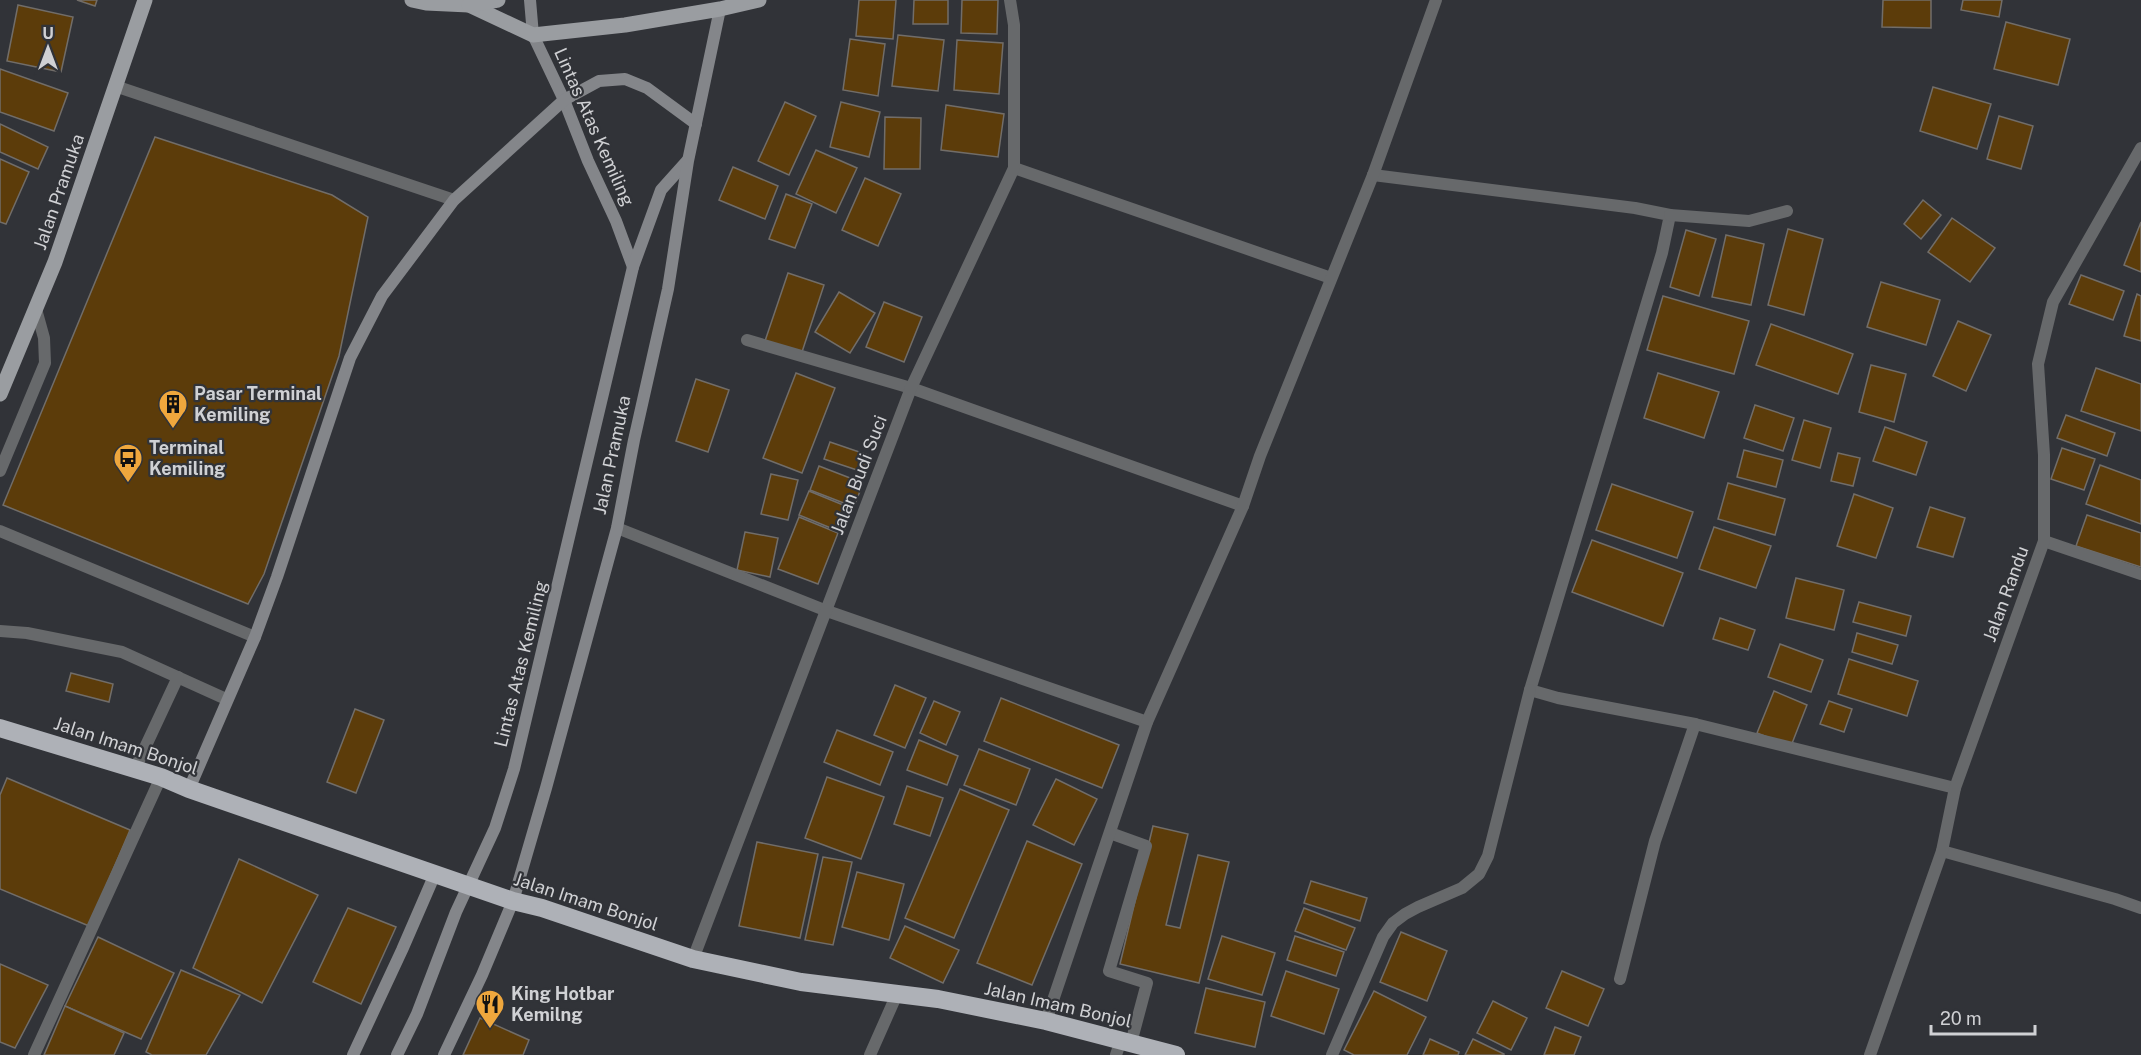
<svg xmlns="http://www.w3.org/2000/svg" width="2141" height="1055" viewBox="0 0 2141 1055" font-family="'Public Sans',sans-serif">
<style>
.building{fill:#5c3c0a;stroke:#716d69;stroke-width:1.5}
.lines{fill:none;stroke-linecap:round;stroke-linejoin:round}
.lane{stroke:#67696b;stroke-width:12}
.street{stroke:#67696b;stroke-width:12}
.secondary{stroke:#84868a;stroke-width:12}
.primary{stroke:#9a9da1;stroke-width:15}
.highway{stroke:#aeb1b7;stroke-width:18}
.labels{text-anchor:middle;stroke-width:4.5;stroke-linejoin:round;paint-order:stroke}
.street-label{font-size:18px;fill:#d0d1d4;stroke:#313338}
.poi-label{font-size:18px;font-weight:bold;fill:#d0d1d4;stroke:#313338;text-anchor:start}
</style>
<rect width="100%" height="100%" fill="#313338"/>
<g class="building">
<polygon points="77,0 97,0 95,6"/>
<polygon points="859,0 896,0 893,39 856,36"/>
<polygon points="914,0 948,0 948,24 913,24"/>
<polygon points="962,0 998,0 997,34 961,33"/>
<polygon points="1883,0 1931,0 1931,28 1882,27"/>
<polygon points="1963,0 2002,0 1999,17 1961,10"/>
<polygon points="18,5 73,17 61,72 7,61"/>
<polygon points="2006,22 2070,39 2058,85 1994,69"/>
<polygon points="898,35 944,40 938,91 892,86"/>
<polygon points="850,39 885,44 878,96 843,90"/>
<polygon points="957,40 1003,43 999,94 954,90"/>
<polygon points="0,69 68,93 54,131 0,112"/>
<polygon points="1933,87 1991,104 1977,149 1920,131"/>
<polygon points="785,102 816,116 789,175 758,161"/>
<polygon points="841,102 880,112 869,157 830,147"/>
<polygon points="946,105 1004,114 998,157 941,150"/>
<polygon points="1999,116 2033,126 2021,169 1987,159"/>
<polygon points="885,117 921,118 920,169 884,169"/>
<polygon points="0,124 48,147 38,169 0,152"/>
<polygon points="155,137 332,195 368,217 339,356 264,574 248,604 3,505"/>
<polygon points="816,150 857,168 836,213 796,194"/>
<polygon points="0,159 29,172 6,224 0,222"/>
<polygon points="733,167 778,186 765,219 719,200"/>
<polygon points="865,178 901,194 878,246 842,230"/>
<polygon points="786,194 812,204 795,248 769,239"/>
<polygon points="1923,200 1941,215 1921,239 1904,224"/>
<polygon points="1952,218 1995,248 1970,282 1928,252"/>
<polygon points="2141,222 2141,272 2124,265"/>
<polygon points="1788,229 1823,239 1804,315 1768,305"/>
<polygon points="1686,230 1716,239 1699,296 1670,287"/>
<polygon points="1726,235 1764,244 1751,305 1712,297"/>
<polygon points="788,273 824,285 801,355 764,344"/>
<polygon points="2081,275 2124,291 2113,320 2069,304"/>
<polygon points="1881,282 1940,300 1926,345 1867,327"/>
<polygon points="839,292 875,313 850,353 815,332"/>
<polygon points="2137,294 2141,296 2141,341 2124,336"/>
<polygon points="1663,296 1749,321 1734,374 1647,350"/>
<polygon points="884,302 922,317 904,362 866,347"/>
<polygon points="1958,321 1991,335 1966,391 1933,376"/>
<polygon points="1771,324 1853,354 1838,394 1756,365"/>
<polygon points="1871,365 1906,374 1894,422 1859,412"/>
<polygon points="2096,368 2141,384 2141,431 2081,411"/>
<polygon points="796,373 835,388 802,473 763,458"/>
<polygon points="1658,373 1719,392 1704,438 1644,418"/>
<polygon points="696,379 729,390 708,452 676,441"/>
<polygon points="1755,405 1794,418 1783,451 1744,438"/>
<polygon points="2066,415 2115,433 2107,456 2057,438"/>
<polygon points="1804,420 1831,428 1820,468 1792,460"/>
<polygon points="1885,427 1927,442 1916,475 1873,461"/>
<polygon points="830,442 868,455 863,472 824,459"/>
<polygon points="2062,448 2095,459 2084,490 2051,479"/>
<polygon points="1744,450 1783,460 1776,487 1737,477"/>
<polygon points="1838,453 1860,458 1853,486 1831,481"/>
<polygon points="2100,465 2141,480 2141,524 2086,504"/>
<polygon points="819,466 863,483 854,507 810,490"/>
<polygon points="771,474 798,480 788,520 761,514"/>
<polygon points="1728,483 1785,499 1775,535 1718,519"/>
<polygon points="1612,484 1693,512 1677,558 1596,530"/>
<polygon points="809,491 853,509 843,533 799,515"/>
<polygon points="1854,494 1893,508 1876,558 1837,546"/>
<polygon points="1930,507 1965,518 1953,557 1917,547"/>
<polygon points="2087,515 2141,533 2141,567 2076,546"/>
<polygon points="799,517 838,533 818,584 778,569"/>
<polygon points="1714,527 1771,546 1756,588 1699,569"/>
<polygon points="745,532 778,538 770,577 737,570"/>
<polygon points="1592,540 1683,573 1663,626 1572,592"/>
<polygon points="1796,578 1844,590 1834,630 1786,618"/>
<polygon points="1859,602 1911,616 1906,636 1853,622"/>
<polygon points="1720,618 1755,630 1748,650 1713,639"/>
<polygon points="1857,633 1898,645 1892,664 1852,652"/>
<polygon points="1780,644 1823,660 1811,692 1768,677"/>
<polygon points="1849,659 1918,681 1907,716 1838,694"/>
<polygon points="71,673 113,684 109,702 66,691"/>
<polygon points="895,685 926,698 905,748 874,735"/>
<polygon points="1774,691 1807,705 1791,746 1757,733"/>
<polygon points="1001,698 1119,745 1102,788 984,741"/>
<polygon points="934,701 960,712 946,745 920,733"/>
<polygon points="1829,701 1852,709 1844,732 1820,724"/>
<polygon points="355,709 384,720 356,793 327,782"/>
<polygon points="837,730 893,752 880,785 824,762"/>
<polygon points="919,740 958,756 947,785 907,770"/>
<polygon points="979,749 1030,769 1016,805 964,785"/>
<polygon points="827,777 884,797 861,859 805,838"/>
<polygon points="7,778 130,830 89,926 0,889 0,795"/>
<polygon points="1056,779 1097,799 1074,845 1033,825"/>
<polygon points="907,786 943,798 930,836 894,824"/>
<polygon points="960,789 1009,810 954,938 905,918"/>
<polygon points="1153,826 1188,834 1166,925 1180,928 1198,855 1229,862 1199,983 1120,964"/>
<polygon points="1027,841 1082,864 1032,985 977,963"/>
<polygon points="757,842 818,854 800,938 739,926"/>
<polygon points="823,857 852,862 833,945 805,940"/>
<polygon points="239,859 318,895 262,1003 193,968"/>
<polygon points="857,872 904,884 889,940 842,927"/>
<polygon points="1311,881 1367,898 1360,921 1304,903"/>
<polygon points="348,908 396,927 361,1004 313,982"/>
<polygon points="1304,908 1355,928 1346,950 1295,931"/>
<polygon points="905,926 959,950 943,983 890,958"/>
<polygon points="1401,932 1447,951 1427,1001 1380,982"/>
<polygon points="1222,936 1275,953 1262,995 1208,979"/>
<polygon points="1295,936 1344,952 1336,976 1287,960"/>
<polygon points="98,937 174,973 141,1039 65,1006"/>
<polygon points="0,964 48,985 15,1048 0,1042"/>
<polygon points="181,970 240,995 206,1055 152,1055 146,1052"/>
<polygon points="1286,971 1339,989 1324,1034 1271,1016"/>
<polygon points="1562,971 1604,989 1588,1026 1546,1008"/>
<polygon points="1206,988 1265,1002 1255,1047 1195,1033"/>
<polygon points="1374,991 1426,1017 1407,1055 1354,1055 1344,1050"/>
<polygon points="1493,1001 1527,1018 1511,1050 1477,1033"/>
<polygon points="65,1006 124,1033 114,1055 44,1055"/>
<polygon points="480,1018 529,1040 523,1055 463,1055"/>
<polygon points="1555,1027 1581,1037 1574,1055 1544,1055"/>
<polygon points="1430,1039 1459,1052 1458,1055 1423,1055"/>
<polygon points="1473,1039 1504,1054 1504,1055 1465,1055"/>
</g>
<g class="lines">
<g class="lane">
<polyline points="115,86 454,200"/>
<polyline points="0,471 45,363 44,338 36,309"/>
<polyline points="0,531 255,637"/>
<polyline points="0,631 27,633 122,652 226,699"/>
<polyline points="135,769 178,677"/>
<polyline points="1110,833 1146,846 1109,971 1147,983 1131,1043"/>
</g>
<g class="street">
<polyline points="1014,168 1331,278"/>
<polyline points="1373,175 1635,208 1670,215 1662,253 1530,690 1558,698 1695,724 1955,788"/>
<polyline points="1670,215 1749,221 1787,211"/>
<polyline points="747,340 911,388 1243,506"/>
<polyline points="617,528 827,611 1147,722"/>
<polyline points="2044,541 2141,574"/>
<polyline points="1942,851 2115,899 2141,908"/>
<polyline points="693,959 911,388 1014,168 1014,25 1010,0"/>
<polyline points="1620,979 1655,841 1695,724"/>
<polyline points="1046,1021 1147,722 1243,506 1260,456 1373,175 1436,0"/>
<polyline points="34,1055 161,777"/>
<polyline points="870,1055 897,994"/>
<polyline points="1116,1055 1121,1040"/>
<polyline points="1332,1055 1383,937 1393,923 1405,914 1418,907 1462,888 1479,874 1488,856 1530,690"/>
<polyline points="1870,1055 1942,851 1955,788 2044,541 2044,455 2038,364 2053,302 2141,148"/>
</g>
<g class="secondary">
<polyline points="530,0 533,35 564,100 588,161 616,221 633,267"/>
<polyline points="189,789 255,637 277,577 350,358 382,296 454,200 564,100 599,81 625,79 647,88 696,124"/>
<polyline points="353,1055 402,950 435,874"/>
<polyline points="397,1055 417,1014 456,912 495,828 514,769 633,267 661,190 687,161"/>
<polyline points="444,1055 482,975 513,901 546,788 617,528 634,440 668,289 688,161 720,9"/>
</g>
<g class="primary">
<polyline points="412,0 426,3 469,5 533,35 625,25 720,9 759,0"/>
<polyline points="469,5 498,0"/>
<polyline points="0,394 55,262 145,0"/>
</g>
<polyline class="highway" points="0,728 161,777 189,789 513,901 542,908 693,959 801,982 938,999 1046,1021 1176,1055"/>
</g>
<defs>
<g id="building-pin" transform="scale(1.5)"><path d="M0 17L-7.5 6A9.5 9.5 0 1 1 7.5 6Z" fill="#efa73d" stroke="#313338"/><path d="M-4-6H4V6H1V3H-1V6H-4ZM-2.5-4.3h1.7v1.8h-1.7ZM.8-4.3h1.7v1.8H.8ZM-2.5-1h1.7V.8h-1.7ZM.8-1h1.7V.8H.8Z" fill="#111"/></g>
<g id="bus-pin" transform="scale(1.5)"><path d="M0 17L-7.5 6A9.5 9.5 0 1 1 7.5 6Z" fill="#efa73d" stroke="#313338"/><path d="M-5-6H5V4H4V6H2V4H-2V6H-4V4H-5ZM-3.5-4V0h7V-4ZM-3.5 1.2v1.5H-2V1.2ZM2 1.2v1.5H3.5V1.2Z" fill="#111"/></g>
<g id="restaurant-pin" transform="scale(1.5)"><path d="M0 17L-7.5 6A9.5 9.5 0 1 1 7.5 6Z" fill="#efa73d" stroke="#313338"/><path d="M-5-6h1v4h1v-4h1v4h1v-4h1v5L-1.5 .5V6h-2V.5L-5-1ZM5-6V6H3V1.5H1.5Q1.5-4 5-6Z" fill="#111"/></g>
</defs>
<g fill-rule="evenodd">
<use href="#building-pin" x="173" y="404"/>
<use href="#bus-pin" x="128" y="458"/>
<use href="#restaurant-pin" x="490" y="1004"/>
</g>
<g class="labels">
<g class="street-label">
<text transform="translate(594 127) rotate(66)" y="6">Lintas Atas Kemiling</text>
<text transform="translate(59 192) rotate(-71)" y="6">Jalan Pramuka</text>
<text transform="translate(612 455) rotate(-78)" y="6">Jalan Pramuka</text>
<text transform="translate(859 475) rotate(-69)" y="6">Jalan Budi Suci</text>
<text transform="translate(2006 594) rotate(-70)" y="6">Jalan Randu</text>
<text transform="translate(521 664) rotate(-76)" y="6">Lintas Atas Kemiling</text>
<text transform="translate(126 746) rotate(18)" y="6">Jalan Imam Bonjol</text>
<text transform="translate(586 902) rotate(18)" y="6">Jalan Imam Bonjol</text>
<text transform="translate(1058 1005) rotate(13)" y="6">Jalan Imam Bonjol</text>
</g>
<g class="poi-label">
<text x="194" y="400">Pasar Terminal<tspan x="194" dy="21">Kemiling</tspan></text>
<text x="149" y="454">Terminal<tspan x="149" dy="21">Kemiling</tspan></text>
<text x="511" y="1000">King Hotbar<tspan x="511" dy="21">Kemilng</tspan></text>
</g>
</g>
<g transform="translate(48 48)" stroke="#313338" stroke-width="4.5" paint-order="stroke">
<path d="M0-4.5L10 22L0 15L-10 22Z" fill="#d0d1d4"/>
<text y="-9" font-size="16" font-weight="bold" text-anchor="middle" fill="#d0d1d4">U</text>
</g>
<path d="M1931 1025v9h104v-9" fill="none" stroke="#d0d1d4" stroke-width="3"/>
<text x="1940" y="1025" font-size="18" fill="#d0d1d4" stroke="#313338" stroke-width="4.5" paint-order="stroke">20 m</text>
</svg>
